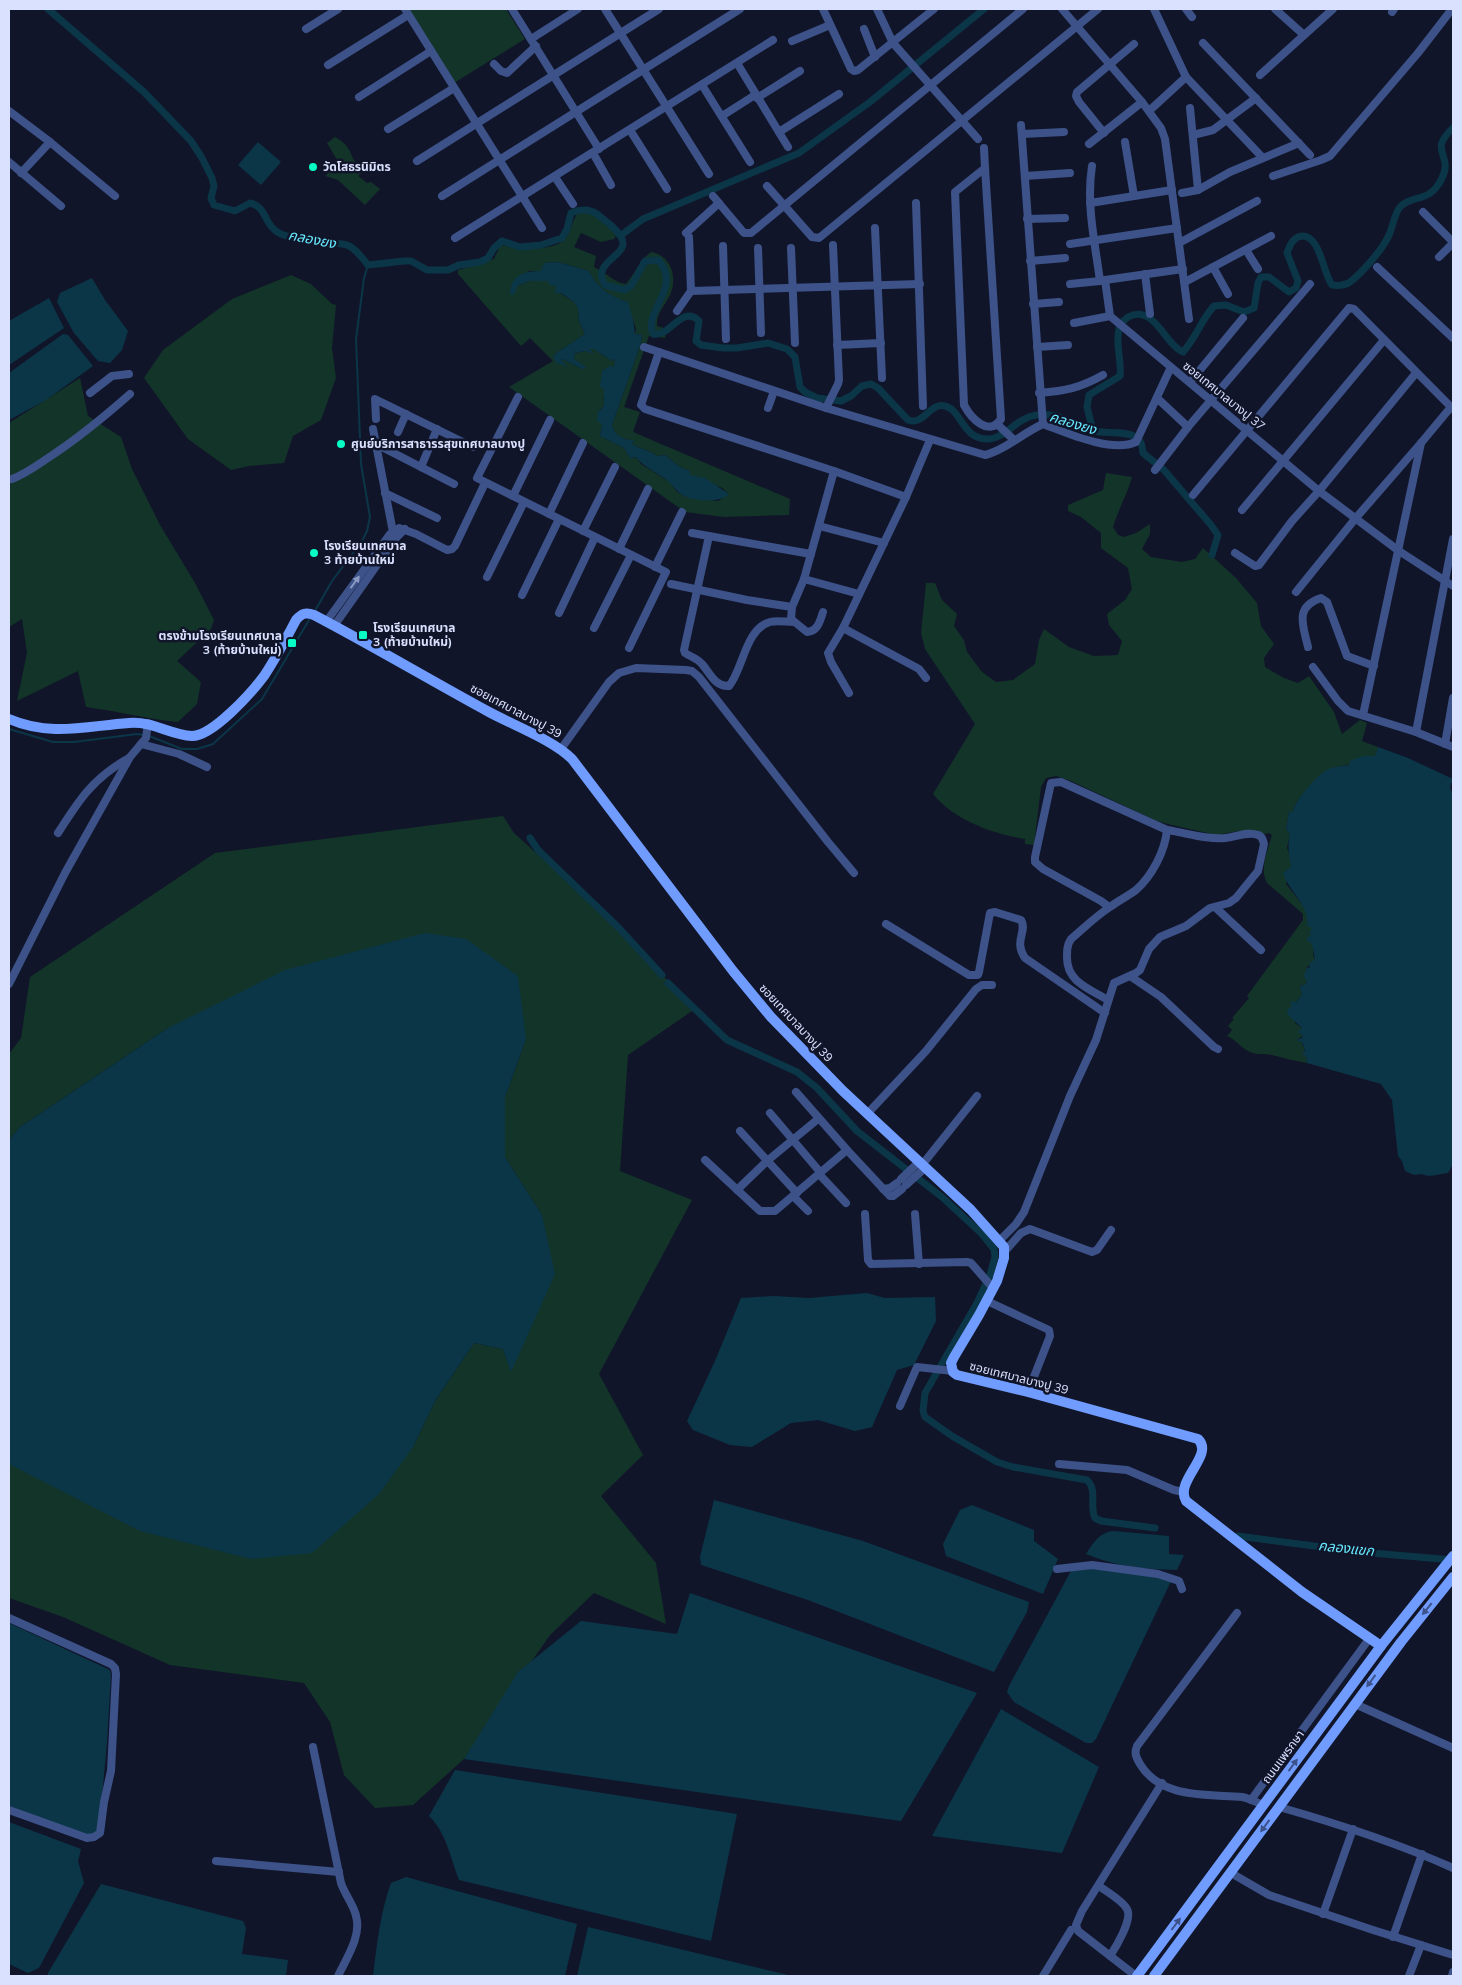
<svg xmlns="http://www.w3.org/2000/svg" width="1462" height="1985" viewBox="0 0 1462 1985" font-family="Mulish,'Noto Sans Thai',sans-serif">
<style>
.green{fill:#133428;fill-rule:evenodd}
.water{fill:#0b3648}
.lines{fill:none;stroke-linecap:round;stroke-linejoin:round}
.stream{stroke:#0b3648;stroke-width:2}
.canal{stroke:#0b3648;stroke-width:7}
.street{stroke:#3c5288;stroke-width:8}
.secondary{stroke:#709cff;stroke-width:10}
.oneway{fill:#8a9ac4}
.oneway2{fill:#3c528a}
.poi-dot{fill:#06fec5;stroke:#11152a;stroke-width:2}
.labels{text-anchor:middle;stroke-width:5;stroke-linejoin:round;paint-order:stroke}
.poi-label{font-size:12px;font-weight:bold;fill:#d9e1ff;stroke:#11152a;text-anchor:start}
.street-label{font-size:12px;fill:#d9e1ff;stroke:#11152a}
.water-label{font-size:14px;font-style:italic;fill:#67ebff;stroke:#11152a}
</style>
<rect width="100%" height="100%" fill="#11152a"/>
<g class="green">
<polygon points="408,9 506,9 525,39 454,83"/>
<path d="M335,137C345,142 350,149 353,159L355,161L353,166L361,173L358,176L367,183L371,182L380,189L365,205L338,180L325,176L339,163L327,143Z"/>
<path d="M579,212L592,213L615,232L616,236L614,239L601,242L581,233L574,247L596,256L594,267C605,272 615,283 626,284L646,256L651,252C671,255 678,278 670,295C665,306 656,313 657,326L667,329L665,338L649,336L624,407L640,412L633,432L790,499L789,515L724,517L685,512L509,387L553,361L530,338L521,346L458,274V270L494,259L500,246C507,244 512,249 519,249C530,250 557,248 564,240C572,232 571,220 579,212ZM558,262L589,271C596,287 611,297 627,302L636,329L635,334L642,335L641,343L612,425C613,435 624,441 634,440L632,444C640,449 649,450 657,456L665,455L680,467L690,471L689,475L722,488L729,494L718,501L686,497L677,492L670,482L641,464L636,457L630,458L624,448L600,436L602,424L598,412L604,406C602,385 613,379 615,361L613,359L612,361L594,349L588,348L594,353L585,351L575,353L574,359L585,367L583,369L562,359L561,360L567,367L553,357L558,352L585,334L579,321L578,308L574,302L560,293L556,286L548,281H529L517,286L529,271H541L545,263Z"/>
<polygon points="291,275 311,284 332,304 336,305 332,348 336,378 321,420 293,436 284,463 249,466 231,470 188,439 144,378 163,350 232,299"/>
<path d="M80,378L88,416L121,437L132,469L160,525L195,583L214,620L211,629L177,661L201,682L197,704L178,722C147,719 117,711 86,707L78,671L17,701L27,653L22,619L9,627V423Z"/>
<path d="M1106,473L1132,477C1127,495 1118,510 1113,527L1118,535L1124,537L1136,533L1150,524V534L1142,549L1151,557L1182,562L1195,559L1203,548L1236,578L1257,603L1261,626L1274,644L1264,658L1265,667L1284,678L1298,683L1309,676L1334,712L1342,734L1360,720L1367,723L1362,741L1378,747L1375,756C1362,756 1361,759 1350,764C1346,766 1340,765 1335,768C1321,775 1296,796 1293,812H1289L1286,829L1290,834L1287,848L1291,858V867L1286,884L1303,905L1308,917L1313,928V955L1315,959L1306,969L1307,981L1305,985L1300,986L1302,995L1296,1002L1295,1023L1302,1028L1301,1033L1303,1036L1297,1040L1302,1042V1045L1305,1048L1303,1053L1306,1056L1307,1063C1295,1061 1284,1058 1272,1055C1266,1053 1259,1055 1253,1053C1242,1050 1237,1040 1227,1036L1232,1030L1228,1026L1234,1019L1232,1018L1249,998L1247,996L1303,920V914L1267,883C1259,869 1268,850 1272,835L1269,833L1265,834L1239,831L1216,835L1172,825L1157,821L1071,781L1056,776L1046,778L1041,787L1034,845L1025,844V839C993,834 954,820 933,794L975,724L925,649L921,633L926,583H935L942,600L957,614L954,626L964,640L967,652L982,672L996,682L1013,680L1035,664L1039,640L1044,629L1069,647L1094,656L1118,655L1122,641L1109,625L1107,614L1125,600L1132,589L1128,568L1101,548V533L1081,517L1068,511V505L1103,490Z"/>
<polygon points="503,816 514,833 606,916 695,1009 628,1055 620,1171 692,1200 599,1374 643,1455 601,1496 656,1563 666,1624 594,1593 550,1635 464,1759 413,1805 375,1808 344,1775 330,1722 304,1683 170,1665 63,1617 9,1598 9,1463 141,1531 413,1447 435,1401 474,1343 503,1349 511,1371 532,1323 542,1215 505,1157 505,1097 526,1039 168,1028 20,1127 9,1140 9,1054 21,1038 30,977 215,853"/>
</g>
<g class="water">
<polygon points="258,142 281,162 261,185 238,165"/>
<path d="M558,262L589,271C596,287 611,297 628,302L633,319L635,334L642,335L641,343L612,425C613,435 625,441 634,440L632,444C640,449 649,450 657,456L665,455L680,467L690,471V475L705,478L729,494C722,503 694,501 684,496C678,493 675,488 670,483C660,473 645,469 636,457L630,458L624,448L600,436L602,424L597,421L598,412L604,406V390L600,386L602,371L610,366L614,367L615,361L613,359L612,361L594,349H589L595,354L585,351L575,353L574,359L586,367L583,369L562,359L561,360L568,367L557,363L553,357L558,352L585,334L579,321L578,308L574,302L561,293H555L556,286L550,285L548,281H529L517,286L514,295L510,294C511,275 524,271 541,271L544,263Z"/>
<polygon points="92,278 105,300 128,331 122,350 110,363 98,361 74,333 57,302 60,293"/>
<polygon points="49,298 64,328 9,365 9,321"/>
<polygon points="63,334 68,335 93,366 46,400 9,420 9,373"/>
<path d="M1378,747L1408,758L1453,779L1450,787L1453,796V1164L1448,1173C1439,1174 1429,1178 1422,1174L1414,1175L1405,1171L1402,1161L1398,1156L1392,1100L1381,1084L1307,1063L1306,1056L1302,1054L1305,1050L1302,1042L1296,1040L1302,1038L1303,1036L1298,1032L1302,1028L1288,1015L1287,1010L1291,1007V1001L1296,1002L1302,995L1300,986L1305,985L1307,982L1304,976L1306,969L1310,967L1309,964L1315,959L1312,944L1306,939L1312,934L1309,933L1312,928L1307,926C1310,905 1289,892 1283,873L1291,867C1289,854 1287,847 1290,834L1286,829L1289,812H1293C1295,800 1315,778 1325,771C1331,767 1341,766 1349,765L1351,760L1364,756H1375Z"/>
<polygon points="425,933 466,939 518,976 526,1039 505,1097 505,1157 542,1215 555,1274 511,1372 503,1349 474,1343 435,1401 413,1447 379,1494 312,1553 251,1559 140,1531 9,1464 9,1140 20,1127 168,1028 285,970"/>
<polygon points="867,1293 885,1298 935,1297 936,1321 914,1365 897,1370 872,1427 855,1431 818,1420 791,1423 752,1447 730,1445 693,1430 687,1421 715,1361 741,1298 773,1296 809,1298"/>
<polygon points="714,1500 863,1541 1029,1602 1027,1612 994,1672 808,1600 701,1565 700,1557"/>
<polygon points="972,1505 1034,1530 1034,1541 1058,1559 1043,1594 946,1556 943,1544 960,1510"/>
<path d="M1114,1531L1169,1536V1554L1184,1555L1177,1570C1143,1569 1118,1567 1086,1554C1093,1543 1100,1532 1114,1531Z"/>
<polygon points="1077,1564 1174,1575 1096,1739 1092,1743 1086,1743 1014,1702 1007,1692 1009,1686 1072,1569"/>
<polygon points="690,1593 977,1693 901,1821 464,1759 518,1672 581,1621 677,1634"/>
<polygon points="9,1623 110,1670 111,1675 107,1742 99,1830 94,1836 9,1810"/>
<polygon points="1001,1709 1099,1767 1062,1853 932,1836"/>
<path d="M455,1770L737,1814L711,1941L459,1880C451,1859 446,1832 429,1816Z"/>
<polygon points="9,1822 81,1849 78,1861 84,1883 39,1968 28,1973 9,1964"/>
<path d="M406,1877L577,1924L565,1976H373C377,1944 380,1914 391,1883Z"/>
<polygon points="101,1884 243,1921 246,1928 242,1954 288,1960 286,1976 48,1976 48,1973"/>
<polygon points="588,1927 792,1976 577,1976"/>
</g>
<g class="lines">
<g class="stream">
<polyline points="316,609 332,581 362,541 367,531 370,517 361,464 356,339 364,278 368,265"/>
<polyline points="9,729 53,742 74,742 137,734 144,735"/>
<polyline points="149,736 182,749 197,749 213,744 262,699 309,620"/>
</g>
<g class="canal">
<path d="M48,9L144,92L191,141L202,158L212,178L214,186L211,198L214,205L235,211L250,203C268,207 263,226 281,234C296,240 314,241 330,243C336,244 344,243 349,246C357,250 363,259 368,265L404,261H411L427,270H448L459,265L480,262L488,258L494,248L502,241L520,247L541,245L562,238L567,229L571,213C580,209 588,208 597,214C605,221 618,229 622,239C630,256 590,261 605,285L624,290L631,286L645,261L658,260C683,286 643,312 653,334C671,337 682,304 699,321L696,341L701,345L723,348H737L768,343L787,349L795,357L800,387L805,392L817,398L841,401L851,396L862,386L871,384L878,388L908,420C924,426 930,402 945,406C962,410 962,440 989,439C1006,438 1016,418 1036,415C1061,411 1072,427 1094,431C1107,434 1124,430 1136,437C1142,441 1142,446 1143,453L1164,470L1211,525L1218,535L1212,555"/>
<polyline points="620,236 643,219 799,153 870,102 984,9"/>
<path d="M1093,431L1087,407L1089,395L1120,376C1122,361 1115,344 1119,329C1120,324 1124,320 1128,317C1154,303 1165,345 1183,352C1196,338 1201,320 1214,306L1226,305L1244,312L1254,308L1258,283L1261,277H1269L1289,292L1296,288L1298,281L1287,253C1290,245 1293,237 1302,236C1320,235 1323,273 1332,285C1339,286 1344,286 1350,282C1362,273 1383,249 1389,235C1393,226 1394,215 1400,207C1412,194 1430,204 1442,178C1454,154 1427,152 1453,128"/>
<polyline points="530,838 538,850 618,927 662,975"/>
<path d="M668,983L727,1040L797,1072L817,1088L857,1131L942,1197L982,1234L994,1249L995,1257L990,1275L977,1303L925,1393L923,1411L925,1417L952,1436L997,1462L1013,1467L1087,1480C1098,1490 1089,1506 1095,1518L1101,1521L1155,1528"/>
<polyline points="1238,1536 1360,1552 1453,1560"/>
</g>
<g class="street">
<polyline points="405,9 542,228"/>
<polyline points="512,9 599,149"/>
<polyline points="605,9 709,174"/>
<polyline points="823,9 851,69 854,71 858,70 934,9"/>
<polyline points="877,9 893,43 978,139"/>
<polyline points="1062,9 1142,102 1089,144"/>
<polyline points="1186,9 1192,17"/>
<polyline points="1275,9 1304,35"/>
<polyline points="1392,12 1394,9"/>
<polyline points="306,29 338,9"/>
<polyline points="864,29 875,57"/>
<polyline points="531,39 578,9"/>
<polyline points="792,41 830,25"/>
<polyline points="1203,43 1310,155"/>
<polyline points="737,63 788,147"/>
<polyline points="494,64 501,71 507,73 536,46"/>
<polyline points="328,65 408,15"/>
<polyline points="1260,75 1333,9"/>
<polyline points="1186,77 1262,157"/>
<polyline points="702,85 750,162"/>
<polyline points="359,97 431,51"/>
<polyline points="757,98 800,71"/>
<polyline points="1142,102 1161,128 1165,139 1189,319"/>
<polyline points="1190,108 1198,190"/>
<polyline points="9,111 50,142 115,196"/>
<polyline points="1149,111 1186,77 1154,9"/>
<polyline points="722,116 755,95"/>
<polyline points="1021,125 1043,424"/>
<polyline points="388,129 454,88"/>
<polyline points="630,130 667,189"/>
<polyline points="779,132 839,94"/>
<polyline points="1104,133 1079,102 1076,96 1077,92 1134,44"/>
<polyline points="1022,134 1064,132"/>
<polyline points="1193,135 1213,130 1256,98"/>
<polyline points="1125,142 1134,196"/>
<path d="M984,148L985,168L1001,419C989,438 971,418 964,405L955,192L985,168"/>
<polyline points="593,153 611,185"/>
<polyline points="417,161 659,9"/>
<polyline points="9,162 61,206"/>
<path d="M1092,166C1086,204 1095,243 1100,281L1105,280L1110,316L1319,491L1399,551L1453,586"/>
<polyline points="21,173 50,142"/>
<polyline points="1025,176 1070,173"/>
<polyline points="1273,176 1321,160 1330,156 1418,53 1452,9"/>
<polyline points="555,177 573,204"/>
<polyline points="767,186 812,237 819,238 1098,9"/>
<polyline points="1182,193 1198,190 1230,172 1299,143"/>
<polyline points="442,196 740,9"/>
<polyline points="713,196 744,233 751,233 1023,9"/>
<polyline points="916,203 923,406"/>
<polyline points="1090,203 1172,190"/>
<polyline points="1423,212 1453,242"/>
<polyline points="1027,219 1065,218"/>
<polyline points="875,228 882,378"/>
<polyline points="686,233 719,203"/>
<polyline points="689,237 691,291 920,284"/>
<polyline points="455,238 773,40"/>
<polyline points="1179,243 1257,201"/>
<polyline points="1070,244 1177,228"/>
<polyline points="723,246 726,339"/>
<polyline points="758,248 761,333"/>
<polyline points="791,248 795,343"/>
<polyline points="1246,250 1258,269"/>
<polyline points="1439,257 1453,243"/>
<polyline points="1030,261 1065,258"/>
<polyline points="1213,267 1228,294"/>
<polyline points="1377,267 1453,338"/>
<polyline points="1145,274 1150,314"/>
<polyline points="1105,280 1183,269"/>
<polyline points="1185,282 1271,236"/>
<polyline points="1070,284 1100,281"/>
<polyline points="1033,304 1059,302"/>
<polyline points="677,311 691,291"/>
<polyline points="1074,323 1110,316"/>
<polyline points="837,345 881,343"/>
<path d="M644,347L826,408L985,455C1005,450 1023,433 1043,424C1067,433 1111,453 1136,442L1171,367"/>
<polyline points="1037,347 1068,345"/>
<polyline points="659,352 641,405 645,409 834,471 906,497"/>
<polyline points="1190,382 1243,318"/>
<polyline points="90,393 112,376 129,374"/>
<path d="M1039,393C1065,391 1080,388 1103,375"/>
<polyline points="518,397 477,478 666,572 629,648"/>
<polyline points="1157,398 1188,427"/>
<polyline points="768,408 774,391"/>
<polyline points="826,408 838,384 839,380 833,245"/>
<polyline points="376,419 375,399 473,447"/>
<polyline points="997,424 1014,440"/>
<polyline points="373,429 393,532"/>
<polyline points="398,432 406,414"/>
<polyline points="376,444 454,484"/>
<polyline points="421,467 437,429"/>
<polyline points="1155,470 1188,427 1310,284"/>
<path d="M12,479C25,474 36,466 48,458C77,439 104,417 130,394"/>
<polyline points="385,493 437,518"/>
<polyline points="1193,495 1349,308 1354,309 1453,409"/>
<polyline points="513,496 550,420"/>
<polyline points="1242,510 1384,340"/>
<polyline points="549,514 583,443"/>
<polyline points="819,526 884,543"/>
<polyline points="583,531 615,467"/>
<polyline points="692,533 811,554"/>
<path d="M709,536L684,650L685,653C691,657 697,658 702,664C710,673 715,687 729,686C743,670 745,629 770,622C777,620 786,622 794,622"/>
<polyline points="619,549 648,489"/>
<polyline points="1235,553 1255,566 1259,565 1292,521 1319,491 1416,373"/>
<polyline points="655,567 682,512"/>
<polyline points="487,577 524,502"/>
<polyline points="804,579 834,471"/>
<polyline points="671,584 747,600 792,607 804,579 859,594"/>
<polyline points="1296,592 1355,519 1421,443 1451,407"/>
<polyline points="522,595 559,519"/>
<path d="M792,607L791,619L807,632C818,631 820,621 823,612"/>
<polyline points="559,613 595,537"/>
<polyline points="326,622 390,534 399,528 416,534 447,550 452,549 455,546 485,483"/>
<polyline points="334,626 396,538 405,529"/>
<polyline points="594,628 631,555"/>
<polyline points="843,628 919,669 926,678"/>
<path d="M1308,647C1303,625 1294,607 1321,598L1327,602L1347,656L1374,666"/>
<polyline points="1313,667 1338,701 1348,711 1416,732 1453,747"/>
<polyline points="849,693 831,662 828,653 843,628 906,497 930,440"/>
<polyline points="1363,715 1421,443"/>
<polyline points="1416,732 1453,539"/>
<polyline points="141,744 179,754 207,767"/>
<polyline points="1445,744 1453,698"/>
<polyline points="561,749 609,682 619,673 636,668 686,670 692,671 699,677 828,842 854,873"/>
<path d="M58,833C79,800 93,778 129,758"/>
<polyline points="1215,907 1261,950"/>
<path d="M886,924L969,975H978L979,972L990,913L995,912L1021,920C1028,931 1013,941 1025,958L1105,1013"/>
<polyline points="1130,976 1161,997 1214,1047 1218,1049"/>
<polyline points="9,984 65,873 130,757 146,738 148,723"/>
<path d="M1108,1000C1090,989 1067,982 1067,958C1067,950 1067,945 1071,939C1084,928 1096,916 1110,907C1118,901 1128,896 1136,890C1152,876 1165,851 1167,830L1061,782L1051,783L1035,857V862L1043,869L1101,901L1109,907"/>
<polyline points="796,1092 847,1150"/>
<polyline points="770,1113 820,1172"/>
<polyline points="868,1113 926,1051 976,989 982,985 992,985"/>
<polyline points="740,1131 797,1193"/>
<polyline points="705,1160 760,1211 775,1211 847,1150 890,1196 893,1196 902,1189"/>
<polyline points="922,1165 977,1096"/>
<polyline points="819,1174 846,1203"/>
<polyline points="901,1179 919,1162"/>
<polyline points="906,1185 925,1168"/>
<polyline points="883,1189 890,1188 897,1183"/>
<polyline points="737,1190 767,1161 818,1119"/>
<polyline points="793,1196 808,1211"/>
<polyline points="865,1214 868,1260 871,1264 967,1262 971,1263 993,1288"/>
<polyline points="915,1214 919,1264"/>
<path d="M999,1241L1016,1224L1024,1212L1070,1096L1096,1040L1114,983L1136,973L1140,970L1149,949L1160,937L1186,926L1210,908L1229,903L1236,898L1258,871L1264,844C1263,840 1262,836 1258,835C1248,831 1236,837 1226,838C1207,840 1187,833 1167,830"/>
<polyline points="1005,1251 1021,1233 1030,1229 1092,1252 1097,1250 1111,1230"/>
<polyline points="987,1301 1049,1330 1050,1336 1028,1392"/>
<polyline points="900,1406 917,1367 953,1371"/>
<polyline points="1059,1464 1127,1470 1174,1490 1183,1492"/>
<polyline points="1057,1569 1092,1565 1158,1574 1179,1581 1182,1589"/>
<path d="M1237,1613L1137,1746C1134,1753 1136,1757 1140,1764C1161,1799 1207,1794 1242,1797C1249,1798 1257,1803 1264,1805"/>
<polyline points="9,1618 111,1664 115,1668 116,1674 111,1771 104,1802 100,1833 94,1837 87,1838 9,1810"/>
<polyline points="1355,1704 1453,1748"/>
<path d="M313,1747L341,1883C345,1895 354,1905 356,1916C362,1936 346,1959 338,1976"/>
<polyline points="1251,1800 1369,1639"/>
<path d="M1279,1807C1339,1824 1397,1843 1453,1868"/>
<polyline points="216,1861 339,1872"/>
<polyline points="1231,1873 1269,1895 1373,1930 1453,1955"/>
<path d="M1099,1886C1107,1892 1122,1900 1127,1909C1133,1919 1116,1947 1110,1956"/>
<polyline points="1323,1914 1353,1829"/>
<polyline points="1393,1937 1422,1854"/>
<polyline points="1043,1976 1071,1930"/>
<polyline points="1136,1976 1078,1931 1076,1925 1082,1911 1162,1783"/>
<polyline points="1409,1976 1421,1945"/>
<polyline points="1452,1976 1453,1972"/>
</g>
<g class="secondary">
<path d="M9,719C51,737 86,726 129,723C153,721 170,735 192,736C213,736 252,692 264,676C276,658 286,639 296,620C302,613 306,612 314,615C373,646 430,680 489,712C513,725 553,740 572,759L733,971L771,1017L843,1091L971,1210L1004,1247V1258L997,1281L979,1315L954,1357L951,1363L953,1372L957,1375L1028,1392L1198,1439C1215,1455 1174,1481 1186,1501L1302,1592L1381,1646"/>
<polyline points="1137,1976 1381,1646 1453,1556"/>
<polyline points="1154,1976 1401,1642 1453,1577"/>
</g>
</g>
<defs><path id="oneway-solid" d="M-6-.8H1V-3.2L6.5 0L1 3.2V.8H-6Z" transform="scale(1.25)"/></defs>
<use class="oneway" href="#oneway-solid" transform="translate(355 582) rotate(-54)"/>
<g class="oneway2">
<use href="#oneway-solid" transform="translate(1427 1609) rotate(129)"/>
<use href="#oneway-solid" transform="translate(1371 1681) rotate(126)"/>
<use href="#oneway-solid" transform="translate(1293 1765) rotate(-54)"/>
<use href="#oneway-solid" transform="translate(1265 1826) rotate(126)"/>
<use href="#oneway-solid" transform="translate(1176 1924) rotate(-53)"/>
</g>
<g class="poi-dot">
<circle cx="313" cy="167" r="5"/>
<circle cx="341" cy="444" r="5"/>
<circle cx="314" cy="553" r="5"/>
<rect x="358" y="630" width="10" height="10" rx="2.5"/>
<rect x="287" y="638" width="10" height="10" rx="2.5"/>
</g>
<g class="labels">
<g class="poi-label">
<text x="323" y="171">วัดโสธรนิมิตร</text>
<text x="351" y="448">ศูนย์บริการสาธารรสุขเทศบาลบางปู</text>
<text x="324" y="550">โรงเรียนเทศบาล<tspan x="324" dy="14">3 ท้ายบ้านใหม่</tspan></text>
<text x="373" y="632">โรงเรียนเทศบาล<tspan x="373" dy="14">3 (ท้ายบ้านใหม่)</tspan></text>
<text x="282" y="640" text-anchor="end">ตรงข้ามโรงเรียนเทศบาล<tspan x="282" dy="14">3 (ท้ายบ้านใหม่)</tspan></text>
</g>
<g class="street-label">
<text transform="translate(1224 396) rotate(39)" y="4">ซอยเทศบาลบางปู 37</text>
<text transform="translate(516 711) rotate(28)" y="4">ซอยเทศบาลบางปู 39</text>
<text transform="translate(796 1023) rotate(47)" y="4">ซอยเทศบาลบางปู 39</text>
<text transform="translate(1019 1378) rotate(14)" y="4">ซอยเทศบาลบางปู 39</text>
<text transform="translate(1283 1757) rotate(-54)" y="4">ถนนแพรกษา</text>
</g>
<g class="water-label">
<text transform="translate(312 239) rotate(11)" y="5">คลองยง</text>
<text transform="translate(1073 423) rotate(17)" y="5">คลองยง</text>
<text transform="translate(1346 1548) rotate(6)" y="5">คลองแขก</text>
</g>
</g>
<rect width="1462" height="1985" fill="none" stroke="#d9e1ff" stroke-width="20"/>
</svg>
